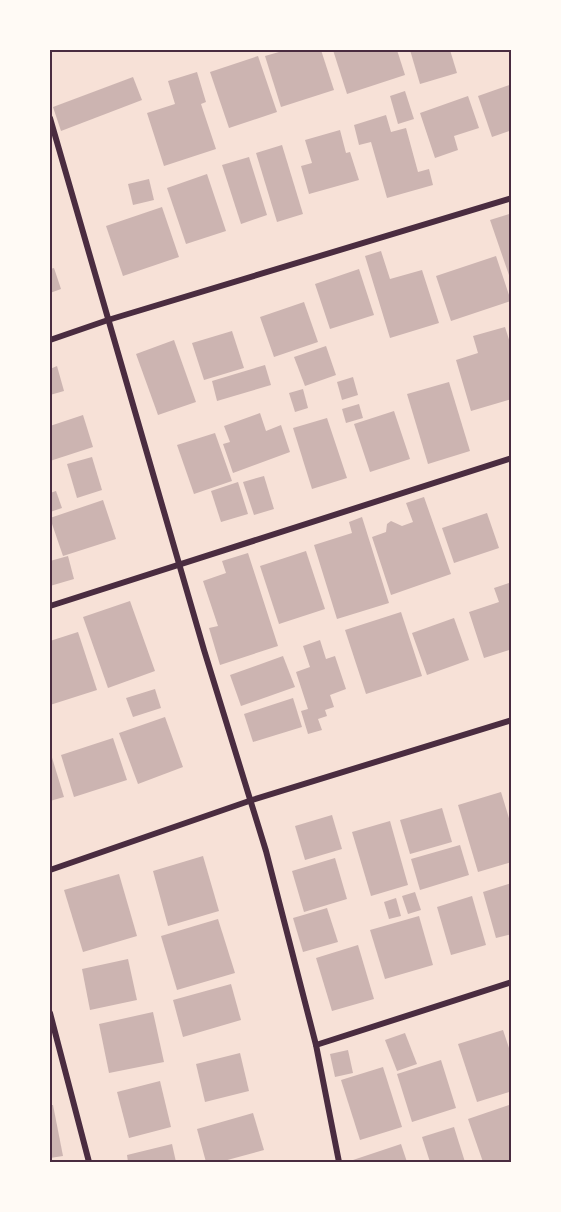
<svg xmlns="http://www.w3.org/2000/svg" width="561" height="1212" viewBox="0 0 561 1212" font-family="'Space Grotesk',sans-serif">
<style>
.building{fill:#ccb4b1}
.lines{fill:none;stroke-linecap:round;stroke-linejoin:round}
.minor{stroke:#4a2c40;stroke-width:6}
.neatline{fill:none;stroke:#4a2c40;stroke-width:2}
</style>
<rect width="100%" height="100%" fill="#f7e1d7"/>
<g class="building">
<polygon points="286,50 321,50 334,90 281,107 265,56"/>
<polygon points="333,50 397,50 405,75 347,94"/>
<polygon points="410,50 450,50 457,73 420,84"/>
<polygon points="258,56 277,112 229,128 210,72"/>
<polygon points="197,72 206,102 201,104 216,149 164,166 147,113 175,104 168,81"/>
<polygon points="133,77 142,100 61,131 53,107"/>
<polygon points="512,84 512,130 492,137 478,96"/>
<polygon points="405,91 414,119 398,124 390,96"/>
<polygon points="468,96 479,128 454,136 458,150 435,158 420,113"/>
<polygon points="386,115 391,132 406,128 418,172 429,169 433,185 387,198 371,142 359,145 354,125"/>
<polygon points="340,130 346,153 350,152 359,180 309,194 301,166 312,163 305,140"/>
<polygon points="282,145 303,214 277,222 256,153"/>
<polygon points="249,157 267,215 241,224 222,165"/>
<polygon points="207,174 226,231 186,244 167,188"/>
<polygon points="149,179 154,200 133,205 128,184"/>
<polygon points="162,207 179,257 123,276 106,226"/>
<polygon points="512,213 512,281 511,281 490,220"/>
<polygon points="381,251 390,279 422,270 439,323 390,338 365,256"/>
<polygon points="496,256 511,301 451,321 436,276"/>
<polygon points="54,268 61,289 50,293 50,269"/>
<polygon points="359,269 374,315 330,329 315,284"/>
<polygon points="304,302 318,342 274,357 260,317"/>
<polygon points="505,327 512,349 512,399 471,411 456,360 478,353 473,336"/>
<polygon points="232,331 244,368 204,380 192,343"/>
<polygon points="174,340 196,402 158,415 136,354"/>
<polygon points="326,346 336,375 305,386 294,357"/>
<polygon points="265,365 271,385 217,401 212,381"/>
<polygon points="57,366 64,391 50,395 50,369"/>
<polygon points="353,377 358,395 342,400 337,382"/>
<polygon points="449,382 470,451 428,464 407,394"/>
<polygon points="303,389 308,408 295,412 289,393"/>
<polygon points="359,404 363,418 346,423 342,409"/>
<polygon points="394,411 410,459 370,472 354,424"/>
<polygon points="260,413 266,431 281,425 290,452 233,473 223,444 230,442 224,426"/>
<polygon points="83,415 93,447 50,461 50,426"/>
<polygon points="327,418 347,478 312,489 293,428"/>
<polygon points="215,433 232,481 194,494 177,445"/>
<polygon points="92,457 102,490 77,498 67,464"/>
<polygon points="264,476 274,509 254,515 243,482"/>
<polygon points="238,482 248,514 221,522 211,491"/>
<polygon points="56,491 62,508 50,512 50,493"/>
<polygon points="424,497 451,574 391,595 372,537 386,532 387,524 391,521 402,526 413,522 406,503"/>
<polygon points="103,500 116,539 63,556 50,518"/>
<polygon points="487,513 499,548 454,563 442,528"/>
<polygon points="362,517 389,603 337,619 314,545 352,533 349,522"/>
<polygon points="306,551 325,609 279,624 260,566"/>
<polygon points="248,553 278,646 220,665 209,628 218,626 203,581 226,573 222,561"/>
<polygon points="68,556 74,579 50,586 50,561"/>
<polygon points="509,583 512,590 512,649 484,658 469,612 499,602 494,588"/>
<polygon points="130,601 155,671 108,688 83,617"/>
<polygon points="401,612 422,676 366,694 345,630"/>
<polygon points="454,618 469,660 427,675 412,633"/>
<polygon points="78,632 97,690 50,705 50,641"/>
<polygon points="320,640 326,659 335,656 346,689 330,695 334,707 325,710 327,716 318,719 322,730 308,734 301,711 308,709 296,672 310,667 303,646"/>
<polygon points="283,656 295,687 241,706 230,675"/>
<polygon points="155,689 161,708 133,717 126,698"/>
<polygon points="293,698 302,727 253,742 244,714"/>
<polygon points="165,717 183,767 138,784 119,733"/>
<polygon points="113,738 127,780 74,797 61,755"/>
<polygon points="50,751 64,797 50,801"/>
<polygon points="501,792 512,828 512,862 478,872 458,805"/>
<polygon points="442,808 452,842 410,854 400,820"/>
<polygon points="332,815 342,849 305,860 295,826"/>
<polygon points="390,821 408,885 371,896 352,832"/>
<polygon points="460,845 469,875 420,890 411,859"/>
<polygon points="203,856 219,911 168,926 153,871"/>
<polygon points="335,858 347,899 304,912 292,871"/>
<polygon points="119,874 137,936 83,952 64,890"/>
<polygon points="512,883 512,934 496,938 483,892"/>
<polygon points="415,892 421,910 408,914 402,896"/>
<polygon points="472,896 486,945 451,955 437,907"/>
<polygon points="396,898 401,916 389,919 384,902"/>
<polygon points="327,908 338,942 303,952 293,918"/>
<polygon points="419,916 433,965 385,979 370,930"/>
<polygon points="218,919 235,973 177,990 161,936"/>
<polygon points="358,945 374,999 332,1011 316,958"/>
<polygon points="128,959 137,1000 90,1010 82,969"/>
<polygon points="231,984 241,1020 183,1037 173,1000"/>
<polygon points="153,1012 164,1062 109,1073 99,1024"/>
<polygon points="503,1030 512,1057 512,1091 477,1102 458,1044"/>
<polygon points="405,1033 417,1064 397,1071 385,1040"/>
<polygon points="348,1050 353,1073 335,1077 330,1054"/>
<polygon points="240,1053 249,1091 205,1102 196,1064"/>
<polygon points="441,1060 456,1108 412,1122 397,1074"/>
<polygon points="383,1067 402,1127 360,1140 341,1080"/>
<polygon points="160,1081 171,1127 129,1138 117,1092"/>
<polygon points="50,1105 53,1105 63,1156 50,1158"/>
<polygon points="509,1105 512,1114 512,1162 483,1162 468,1119"/>
<polygon points="253,1113 264,1150 220,1162 206,1162 197,1129"/>
<polygon points="454,1127 465,1162 430,1162 422,1137"/>
<polygon points="172,1144 176,1162 128,1162 127,1155"/>
<polygon points="401,1144 407,1162 347,1162"/>
</g>
<g class="lines">
<g class="minor">
<polyline points="50,118 204,650 266,851 316,1045 339,1162"/>
<polyline points="50,340 108,320 512,198"/>
<polyline points="50,606 512,458"/>
<polyline points="50,870 252,800 512,720"/>
<polyline points="50,1013 89,1162"/>
<polyline points="316,1045 512,982"/>
</g>
</g>
<rect width="561" height="1212" fill="none" stroke="#fffaf5" stroke-width="102"/>
<rect x="51" y="51" width="459" height="1110" class="neatline"/>
</svg>
